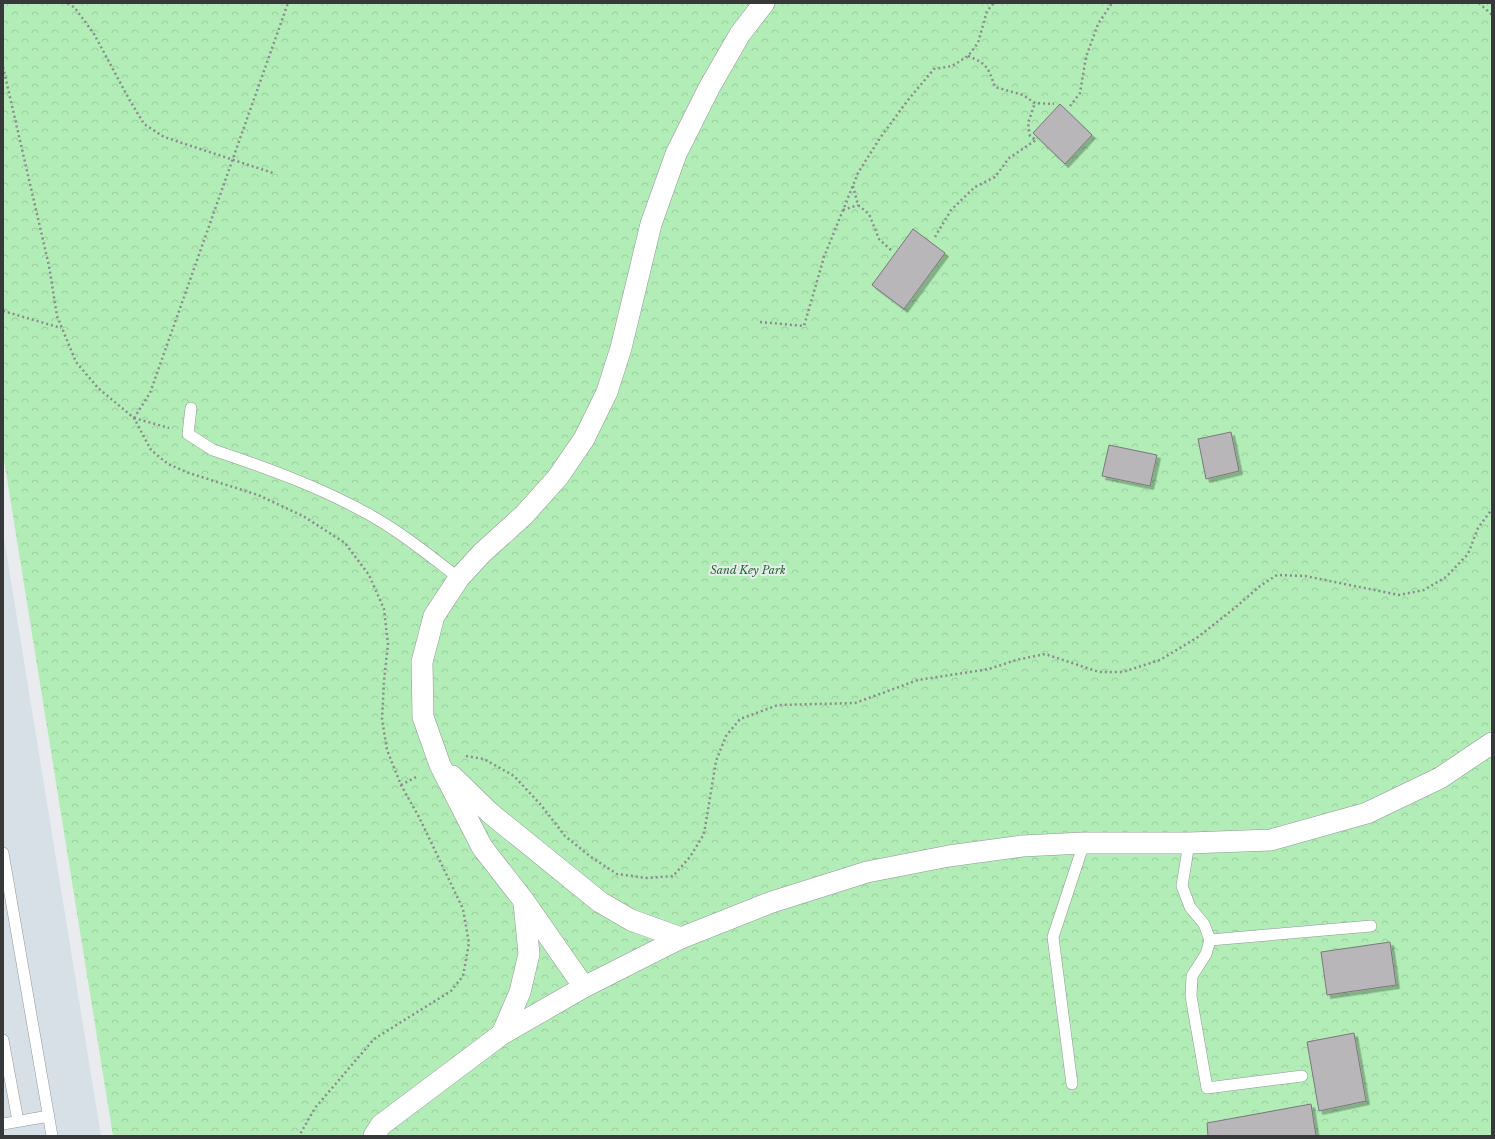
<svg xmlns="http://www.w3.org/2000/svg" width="1495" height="1139" viewBox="0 0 1495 1139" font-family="'Libre Baskerville',serif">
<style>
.built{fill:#d8e0e7}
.park{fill:url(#park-crowns)}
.building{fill:#b9b6b9;stroke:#7a787a;filter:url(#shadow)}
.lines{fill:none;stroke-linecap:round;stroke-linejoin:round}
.lane-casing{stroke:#929497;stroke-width:12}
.street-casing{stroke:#929497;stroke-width:22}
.path{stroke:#8a8c8d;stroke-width:2.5;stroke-dasharray:2 3;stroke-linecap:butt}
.lane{stroke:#fff;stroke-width:11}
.street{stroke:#fff;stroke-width:21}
.labels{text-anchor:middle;stroke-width:4;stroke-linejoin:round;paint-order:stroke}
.park-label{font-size:11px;font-style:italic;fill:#23682f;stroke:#e9ebee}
</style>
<defs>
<pattern id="park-crowns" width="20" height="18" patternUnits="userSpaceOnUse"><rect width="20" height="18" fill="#b2edb7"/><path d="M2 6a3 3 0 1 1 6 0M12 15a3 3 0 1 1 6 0" fill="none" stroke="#9acc9e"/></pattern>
<filter id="shadow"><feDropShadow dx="3.5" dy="3.5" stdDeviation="0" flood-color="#0004"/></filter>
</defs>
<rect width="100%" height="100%" fill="#e9ebee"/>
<polygon class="built" points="3,532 101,1136 3,1136"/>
<polygon class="park" points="3,3 1492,3 1492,1136 113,1136 3,454"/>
<g class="building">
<polygon points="1060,104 1092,135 1065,164 1033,133"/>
<polygon points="913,229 945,253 904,309 872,285"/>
<polygon points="1231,432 1239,471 1206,479 1198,439"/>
<polygon points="1109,445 1157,455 1150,486 1102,476"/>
<polygon points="1390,942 1396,985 1327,995 1321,952"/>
<polygon points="1354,1033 1366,1101 1319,1111 1307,1042"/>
<polygon points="1311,1104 1316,1136 1208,1136 1207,1123"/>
</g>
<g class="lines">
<g class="lane-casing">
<g id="lane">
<path d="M191,408L188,434L213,450C267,468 320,487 370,515C402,533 430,556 459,578"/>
<polyline points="1189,843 1182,886 1190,907 1204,924 1210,940 1206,954 1192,976 1191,996 1207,1088 1302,1076"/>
<polyline points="3,853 52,1136"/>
<polyline points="1210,940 1371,926"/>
<polyline points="3,1040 18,1121"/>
<polyline points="1072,1084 1053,937 1084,843"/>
<polyline points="3,1124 49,1116"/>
</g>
</g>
<g class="street-casing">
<g id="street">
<polyline points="452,776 490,813 600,902 631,920 681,938"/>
<polyline points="584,987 524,901 482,847 440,765 423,717 422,662 434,616 459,578 482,553 524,515 558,477 584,439 607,392 621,348 651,224 676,154 709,88 740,34 764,3"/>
<polyline points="502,1034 520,992 529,954 524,903"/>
<polyline points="374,1136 381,1125 502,1034 584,987 681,938 772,902 867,872 949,856 1022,846 1084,843 1189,843 1271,840 1367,813 1440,778 1492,743"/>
</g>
</g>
<g class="path">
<polyline points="68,3 75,8 94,34 129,99 144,124 164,137 273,173"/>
<polyline points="1479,3 1492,15"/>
<path d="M968,56C988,64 988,68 995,87L1023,95L1035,103L1054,104"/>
<polyline points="3,67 49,266 57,316 76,362 98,388 134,418 151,450 168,464 189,473 258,495 303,516 345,543 369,575 384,609 388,644 384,681 382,719 387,750 401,785 419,817 463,909 469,943 463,976 451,991 374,1039 315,1108 299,1136"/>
<polyline points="1070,106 1080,93 1086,57 1098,24 1112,3"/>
<polyline points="853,186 858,205 869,214 879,239 893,252"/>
<polyline points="843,210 858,205"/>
<polyline points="935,237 951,210 975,187 995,177 1009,158 1036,140 1030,136 1028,123 1035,103"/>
<polyline points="3,311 61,328"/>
<polyline points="760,322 804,326 824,257 858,173 880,138 908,100 934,69 952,66 968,56 978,43 987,11 994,3"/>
<polyline points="134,418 150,393 288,3"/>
<polyline points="134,418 169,428"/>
<polyline points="466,756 484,759 514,776 541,805 565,836 591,857 617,874 647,878 673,876 690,857 704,834 716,761 726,736 740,719 778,705 855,703 918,680 989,669 1016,660 1045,654 1099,672 1123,672 1160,660 1198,637 1236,607 1260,586 1277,575 1305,576 1399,595 1424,590 1446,577 1468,554 1478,528 1492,509"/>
<polyline points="401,785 418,776"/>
</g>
<use href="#lane" class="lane"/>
<use href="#street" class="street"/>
</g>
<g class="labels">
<g class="park-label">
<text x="748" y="574">Sand Key Park</text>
</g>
</g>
<rect width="1495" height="1139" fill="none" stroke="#373839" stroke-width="8"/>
</svg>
